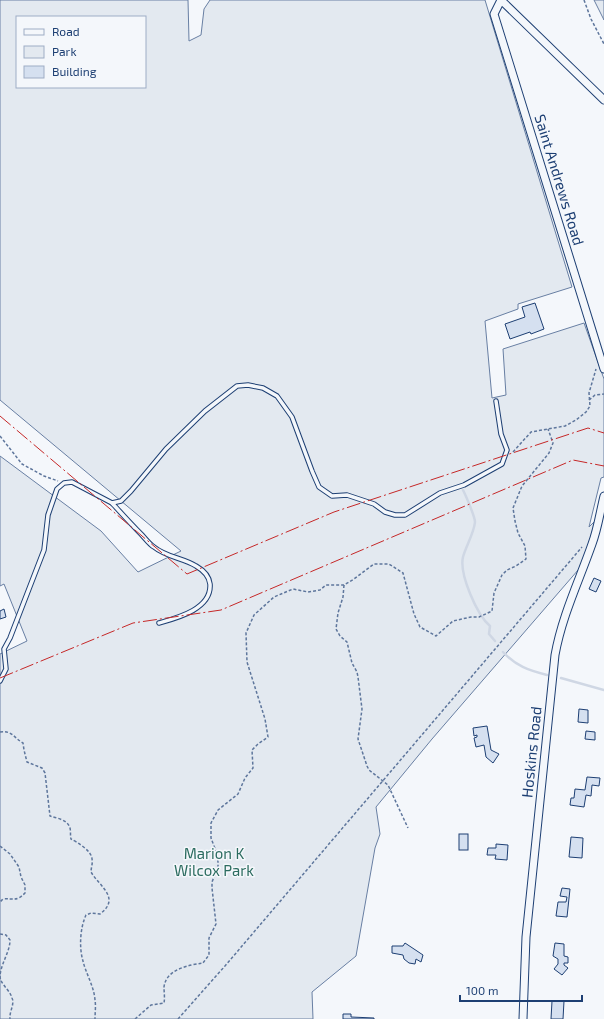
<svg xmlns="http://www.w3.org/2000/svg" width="604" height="1019" viewBox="0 0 604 1019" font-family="'Exo 2',sans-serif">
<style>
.green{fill:#e3e9f0;stroke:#687fa3;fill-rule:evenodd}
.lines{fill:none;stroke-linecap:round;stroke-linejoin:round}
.stream{stroke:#cfd7e4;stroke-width:2.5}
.building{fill:#d5e0f0;stroke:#1d3f73}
.service-casing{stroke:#1d3f73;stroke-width:5.5}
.minor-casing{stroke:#1d3f73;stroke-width:9}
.path{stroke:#5e769c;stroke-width:1.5;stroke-dasharray:3 2;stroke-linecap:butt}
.service{stroke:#f4f7fb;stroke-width:3.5}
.minor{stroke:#f4f7fb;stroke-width:7}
.power{stroke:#c62828;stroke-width:1;stroke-dasharray:14 3 2 3;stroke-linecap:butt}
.labels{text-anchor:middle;stroke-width:3;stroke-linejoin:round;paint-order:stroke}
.street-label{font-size:15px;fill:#1d3f73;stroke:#f4f7fb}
.park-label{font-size:15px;fill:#2c6c60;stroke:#f4f7fb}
</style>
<rect width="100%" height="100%" fill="#f4f7fb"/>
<g class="green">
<path d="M0,0H188L189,41L201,35L204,9L210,0H485L572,287L518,304V309L485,321L492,398L506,395L503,349L584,323L604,379V477L601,478L589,527L599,517L585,562L432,739L376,807L380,834L375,848L356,956L312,992L313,1019H0V654L27,641L4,584L0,586V456L101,531L138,572L181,551L0,400ZM17,17H145V87H17Z"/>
<polygon points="594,0 604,0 604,20"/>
</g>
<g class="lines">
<g class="stream">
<path d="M463,490C466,496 475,517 475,522C474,533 466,546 463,557C459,574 477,615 490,626L489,634L495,641"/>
<path d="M503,652C516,666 528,670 547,675"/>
<polyline points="561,678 604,690"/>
</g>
</g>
<g class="building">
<polygon points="535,303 544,329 531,334 530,332 510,339 505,324 525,317 522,307"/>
<polygon points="594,578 601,581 596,592 589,589"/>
<polygon points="4,609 6,617 0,619 0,611"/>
<polygon points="579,709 588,710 588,723 578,722"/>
<polygon points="487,726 491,750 499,754 493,763 486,757 484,745 476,747 474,738 477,737 477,735 474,736 473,728"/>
<polygon points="586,731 595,732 595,740 585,739"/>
<polygon points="587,777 600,778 599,786 592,785 591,796 586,795 584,807 570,805 571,798 574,798 575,789 585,790"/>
<rect x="459" y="834" width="9" height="16"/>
<polygon points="571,837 583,838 582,858 569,857"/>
<polygon points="496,844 508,845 507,860 495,859 496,855 487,855 488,848 496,848"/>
<polygon points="562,888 570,889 567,917 556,916 558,902 566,902 567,897 560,896"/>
<polygon points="405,943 423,955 421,962 416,959 415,964 409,963 404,959 403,955 392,953 392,946 403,946"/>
<polygon points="555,943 564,944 564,956 568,957 568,963 564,963 564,965 568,968 562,975 554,969 558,964 558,959 553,956"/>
<polygon points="552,1001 564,1001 563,1019 551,1019"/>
<polygon points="343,1014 351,1014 351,1017 374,1018 374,1019 343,1019"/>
</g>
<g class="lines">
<g class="service-casing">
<g id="service">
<path d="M112,503C122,514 131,524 141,534C145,538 149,544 154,547C166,557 183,558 196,566C203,570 209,575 210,584C212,609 177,618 159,623"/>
<polyline points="0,681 6,669 4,649 10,638 44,550 48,515 57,489 64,483 72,482 112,503 121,501 131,491 166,449 205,411 237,386 248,385 263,388 277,396 292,417 312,471 319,487 332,496 347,495 374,504 385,512 395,515 405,515 440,493 464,485 502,464 507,450 501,434 496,401"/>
</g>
</g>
<g class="minor-casing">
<g id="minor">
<polyline points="501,0 494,14 604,369"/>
<polyline points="501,0 604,100"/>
<path d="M523,1019L526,937L555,655C562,616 579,581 592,544C598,528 600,512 604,496"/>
</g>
</g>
<g class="path">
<polyline points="584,0 591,19 604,44"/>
<polyline points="589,400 595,395 604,394"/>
<polyline points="0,436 22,464 44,476 58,481"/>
<polyline points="513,452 531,432 565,426 576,420 586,412 590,406 589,393 596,369"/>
<polyline points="344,585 343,597 338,613 336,629 340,636 347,642 352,663 357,672 358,677 362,709 358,739 367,766 369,770 388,785 408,828"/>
<path d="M0,732C12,730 14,738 23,743L24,750L27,762L42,768L45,773L50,816C57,818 68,820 70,828C71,832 70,836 71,839C77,842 92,851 92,859C93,863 91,868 91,872C100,887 121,898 100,914L91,913L86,915C80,928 79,948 83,961C86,974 94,986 95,1000C96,1006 95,1013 95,1019"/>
<path d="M0,846L10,854L19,867L21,877L25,885V893C16,902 14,898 3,899L0,902"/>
<path d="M0,934L6,935L10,940C10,952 1,963 0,976C0,984 10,990 12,998C15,1004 9,1012 10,1019"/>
<path d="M135,1019L151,1005L164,1003C165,998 164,992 164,987C166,969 189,965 203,963L209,955V938L216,924L212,888V882L218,867V862L217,854L211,838V823L218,810L238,794L245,778L253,768L252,750L258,744L268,737L265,719L247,662L246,633L254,615L274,597L293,589L308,592L320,590L326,585H344L354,579L374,564H389L403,573L414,614L420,627L436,636L453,621L471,617H479L492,611L494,593L502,575L507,570L516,566L526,559L525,546L518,533L515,521L513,508L522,486L549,453L553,443L548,429"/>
<polyline points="178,1019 225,966 582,547"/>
</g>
<use href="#service" class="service"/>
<use href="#minor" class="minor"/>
<g class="power">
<polyline points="0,416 187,574 334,512 588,428 604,433"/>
<polyline points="0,678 133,623 221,610 573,460 604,466"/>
</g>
</g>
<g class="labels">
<g class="street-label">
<text transform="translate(559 180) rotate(73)" y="5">Saint Andrews Road</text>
<text transform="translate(532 752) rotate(-84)" y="5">Hoskins Road</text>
</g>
<g class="park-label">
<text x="214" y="859">Marion K<tspan x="214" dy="17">Wilcox Park</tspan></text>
</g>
</g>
<rect x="16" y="16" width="130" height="72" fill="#f4f7fb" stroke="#9eadc5"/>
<rect x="24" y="29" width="20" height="6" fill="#f4f7fb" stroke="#9eadc5"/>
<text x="52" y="36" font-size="12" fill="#1d3f73">Road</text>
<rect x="24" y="46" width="20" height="12" fill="#e3e9f0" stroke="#9eadc5"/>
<text x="52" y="56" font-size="12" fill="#1d3f73">Park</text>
<rect x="24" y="66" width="20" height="12" fill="#d5e0f0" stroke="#9eadc5"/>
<text x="52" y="76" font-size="12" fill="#1d3f73">Building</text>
<path d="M460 995v6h122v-6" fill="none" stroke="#1d3f73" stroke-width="2"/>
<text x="466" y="995" font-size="12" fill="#1d3f73" stroke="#f4f7fb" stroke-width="3" paint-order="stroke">100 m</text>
</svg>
